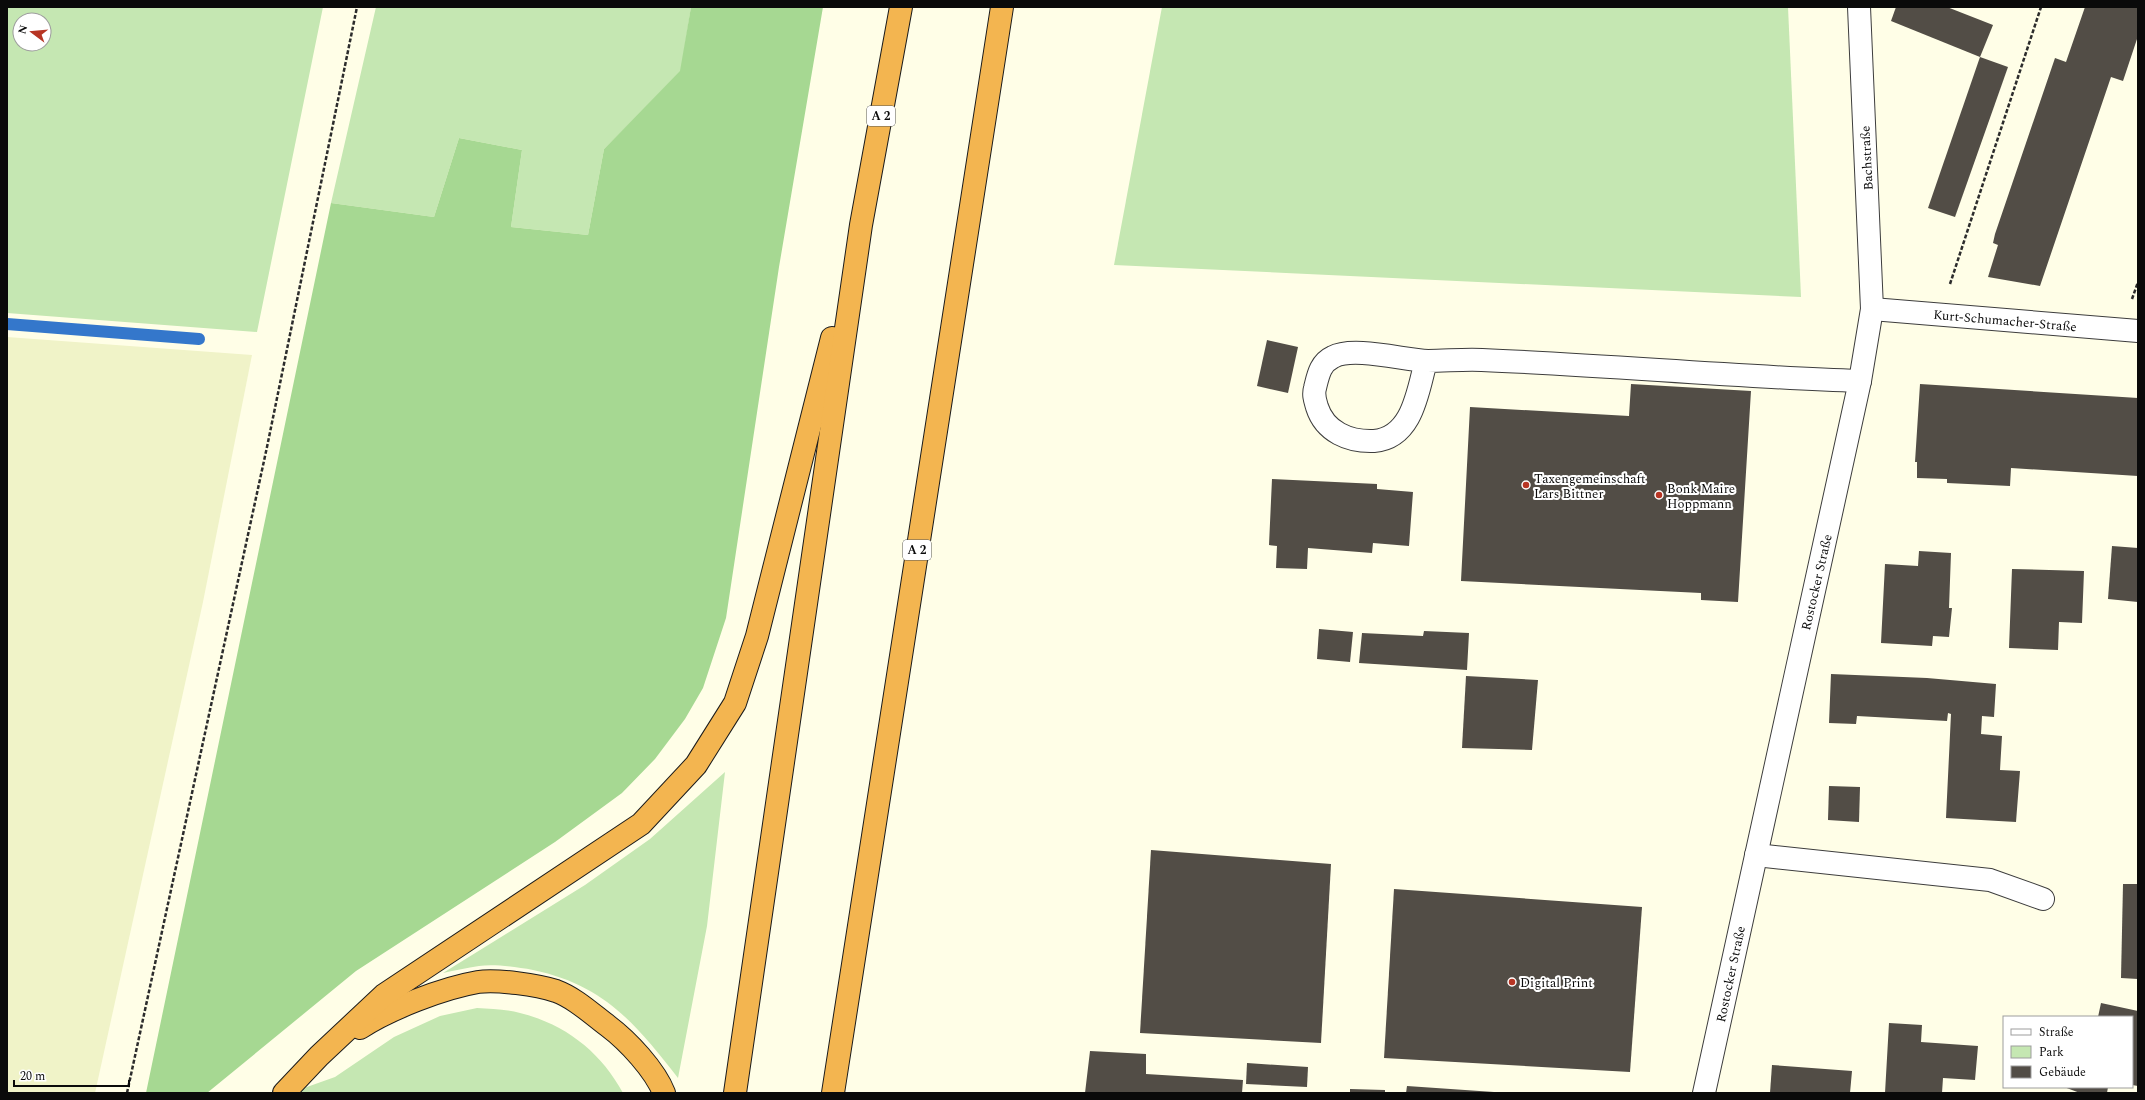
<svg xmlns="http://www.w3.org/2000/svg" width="2145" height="1100" viewBox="0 0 2145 1100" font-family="Spectral,serif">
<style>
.farmland{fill:#f0f3c8}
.green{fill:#c5e7b2;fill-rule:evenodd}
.forest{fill:#a6d892}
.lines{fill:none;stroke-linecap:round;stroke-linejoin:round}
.stream{stroke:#3477cb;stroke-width:12}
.building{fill:#524d46}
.minor-casing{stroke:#3d3d3d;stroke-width:24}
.highway-casing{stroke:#1b1b1b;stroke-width:24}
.path{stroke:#2c2c2c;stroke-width:2.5;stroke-dasharray:4 2;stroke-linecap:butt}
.minor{stroke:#fff;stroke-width:22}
.highway{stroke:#f3b550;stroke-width:22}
.poi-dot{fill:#b73524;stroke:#fff;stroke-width:1.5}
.labels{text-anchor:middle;stroke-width:4;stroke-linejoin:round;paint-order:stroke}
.shield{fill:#fff;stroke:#545454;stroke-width:1}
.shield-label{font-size:12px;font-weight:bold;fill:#0a0a0a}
.street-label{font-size:13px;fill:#0a0a0a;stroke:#fff}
.poi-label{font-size:13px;fill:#0a0a0a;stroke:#fff;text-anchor:start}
</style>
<rect width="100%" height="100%" fill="#fffee7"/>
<polygon class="farmland" points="7,337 252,355 203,602 95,1093 7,1093"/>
<g class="green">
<path d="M7,7H323L257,332L7,313ZM20,20H44V44H20Z"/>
<polygon points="376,7 691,7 681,71 604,149 588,235 511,227 522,150 459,138 434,217 331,203"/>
<polygon points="1162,7 1788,7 1801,297 1114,265"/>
<path d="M725,772L707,926L678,1078C635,1023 604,985 533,970C516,967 495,964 479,966C467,968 455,970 443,973L585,885L650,839Z"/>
<path d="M477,1008C491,1009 506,1009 520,1013C565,1024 601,1052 623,1093H290L335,1077L394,1037L440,1016Z"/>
</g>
<polygon class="forest" points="691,7 823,7 779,267 726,618 703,688 685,719 655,759 622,793 555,842 356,971 207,1093 146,1093 331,203 434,217 459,138 522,150 511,227 588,235 604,149 680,71"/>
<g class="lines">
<polyline class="stream" points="7,324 199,339"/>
</g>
<g class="building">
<polygon points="1896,7 1947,7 1993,25 1980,57 1891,21"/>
<polygon points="2085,7 2138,7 2138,36 2123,81 2111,77 2040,286 1988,277 1998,245 1993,243 1995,234 2055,58 2066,62"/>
<polygon points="1980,57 2008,67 1955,217 1928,208"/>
<polygon points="1267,340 1298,347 1288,393 1257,386"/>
<polygon points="1631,384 1751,391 1738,602 1701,600 1701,593 1461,581 1470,407 1629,416"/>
<polygon points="1920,384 2138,398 2138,476 2011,468 2010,486 1947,483 1947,479 1917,478 1917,462 1915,462"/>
<polygon points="1272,479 1377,484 1377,489 1413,492 1409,546 1373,543 1372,553 1308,548 1307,569 1276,568 1277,546 1269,545"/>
<polygon points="2112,546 2138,548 2138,602 2108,599"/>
<polygon points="1919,551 1951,553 1949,608 1952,608 1949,637 1933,636 1932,646 1881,643 1885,564 1918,566"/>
<polygon points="2012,569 2084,571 2082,623 2059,622 2058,650 2009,648"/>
<polygon points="1319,629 1353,632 1350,662 1317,659"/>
<polygon points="1424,631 1469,633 1467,670 1359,663 1362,633 1423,636"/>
<polygon points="1831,674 1927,678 1996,684 1994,717 1982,716 1981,734 2002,736 2000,770 2020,771 2016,822 1946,818 1951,714 1948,713 1947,721 1857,716 1856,724 1829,723"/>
<polygon points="1466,676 1538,680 1532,750 1462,748"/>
<polygon points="1829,786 1860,787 1859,822 1828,820"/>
<polygon points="1151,850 1331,864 1321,1043 1140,1033"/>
<polygon points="2123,884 2138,884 2138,979 2121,978"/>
<polygon points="1394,889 1642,907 1630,1072 1384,1058"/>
<polygon points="2101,1003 2138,1011 2138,1086 2132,1085 2132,1017 2098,1017"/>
<polygon points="1889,1023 1922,1025 1921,1042 1978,1046 1975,1080 1943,1078 1942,1093 1885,1093"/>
<polygon points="1090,1051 1146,1054 1146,1074 1243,1080 1242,1093 1085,1093"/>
<polygon points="1247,1063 1308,1067 1307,1087 1246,1084"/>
<polygon points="1772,1065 1852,1071 1850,1093 1770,1093"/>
<polygon points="1407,1086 1494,1092 1494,1093 1406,1093"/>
<polygon points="2064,1087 2108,1087 2107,1093 2080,1093"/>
<polygon points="1350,1089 1385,1090 1385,1093 1350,1093"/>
</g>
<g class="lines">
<g class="minor-casing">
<g id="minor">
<polyline points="1872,309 2138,331"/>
<path d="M1426,361C1418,390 1413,438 1374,441C1349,442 1325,432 1317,407C1315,400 1313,395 1315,388C1318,376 1320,363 1333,357C1353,346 1404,360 1428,361C1446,361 1464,359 1482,360C1608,365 1734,377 1860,381"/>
<polyline points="1756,855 1990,880 2043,899"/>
<polyline points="1704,1093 1860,381 1872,309 1859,7"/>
</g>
</g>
<g class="highway-casing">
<g id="highway">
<path d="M360,1028C389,1009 443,988 478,982C496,979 538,985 556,991C575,998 592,1014 608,1026C628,1041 655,1070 664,1093"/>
<polyline points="284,1093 319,1056 384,995 641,824 696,765 735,703 757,636 832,338"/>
<polyline points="735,1093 861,225 901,7"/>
<polyline points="833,1093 1002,7"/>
</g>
</g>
<g class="path">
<polyline points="1950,284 2041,7"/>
<polyline points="2132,299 2138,282"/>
<polyline points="127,1093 267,447 357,7"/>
</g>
<use href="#minor" class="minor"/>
<use href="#highway" class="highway"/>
</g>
<g class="poi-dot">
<circle cx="1526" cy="485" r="4"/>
<circle cx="1659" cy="495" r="4"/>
<circle cx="1512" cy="982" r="4"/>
</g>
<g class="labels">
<g class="shield">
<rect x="867" y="106" width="28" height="20" rx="3"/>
<rect x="903" y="540" width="28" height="20" rx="3"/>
</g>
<g class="shield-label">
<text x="881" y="120">A 2</text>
<text x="917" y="554">A 2</text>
</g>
<g class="street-label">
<text transform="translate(1866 158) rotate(-93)" y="5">Bachstraße</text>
<text transform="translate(2005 320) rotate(5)" y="5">Kurt-Schumacher-Straße</text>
<text transform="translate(1816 582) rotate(-77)" y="5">Rostocker Straße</text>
<text transform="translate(1730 974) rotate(-78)" y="5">Rostocker Straße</text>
</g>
<g class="poi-label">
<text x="1534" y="483">Taxengemeinschaft<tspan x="1534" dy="15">Lars Bittner</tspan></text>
<text x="1667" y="493">Bonk Maire<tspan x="1667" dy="15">Hoppmann</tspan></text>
<text x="1520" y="987">Digital Print</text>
</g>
</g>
<rect width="2145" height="1100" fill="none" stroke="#0a0a0a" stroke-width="16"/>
<rect x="2003" y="1016" width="130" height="72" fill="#ffffff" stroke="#9d9d9d"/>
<rect x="2011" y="1029" width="20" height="6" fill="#ffffff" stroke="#9d9d9d"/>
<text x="2039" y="1036" font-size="12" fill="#0a0a0a">Straße</text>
<rect x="2011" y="1046" width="20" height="12" fill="#c5e7b2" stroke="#9d9d9d"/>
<text x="2039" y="1056" font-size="12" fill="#0a0a0a">Park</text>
<rect x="2011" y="1066" width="20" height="12" fill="#524d46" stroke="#9d9d9d"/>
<text x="2039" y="1076" font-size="12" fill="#0a0a0a">Gebäude</text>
<g transform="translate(32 32) rotate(286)"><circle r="19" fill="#ffffff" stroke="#9d9d9d"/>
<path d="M0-3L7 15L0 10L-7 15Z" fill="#b73524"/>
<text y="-6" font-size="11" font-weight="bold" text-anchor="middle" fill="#0a0a0a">N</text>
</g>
<path d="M14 1080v6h115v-6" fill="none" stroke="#0a0a0a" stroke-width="2"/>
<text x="20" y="1080" font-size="12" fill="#0a0a0a" stroke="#ffffff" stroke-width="3" paint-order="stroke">20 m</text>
</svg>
